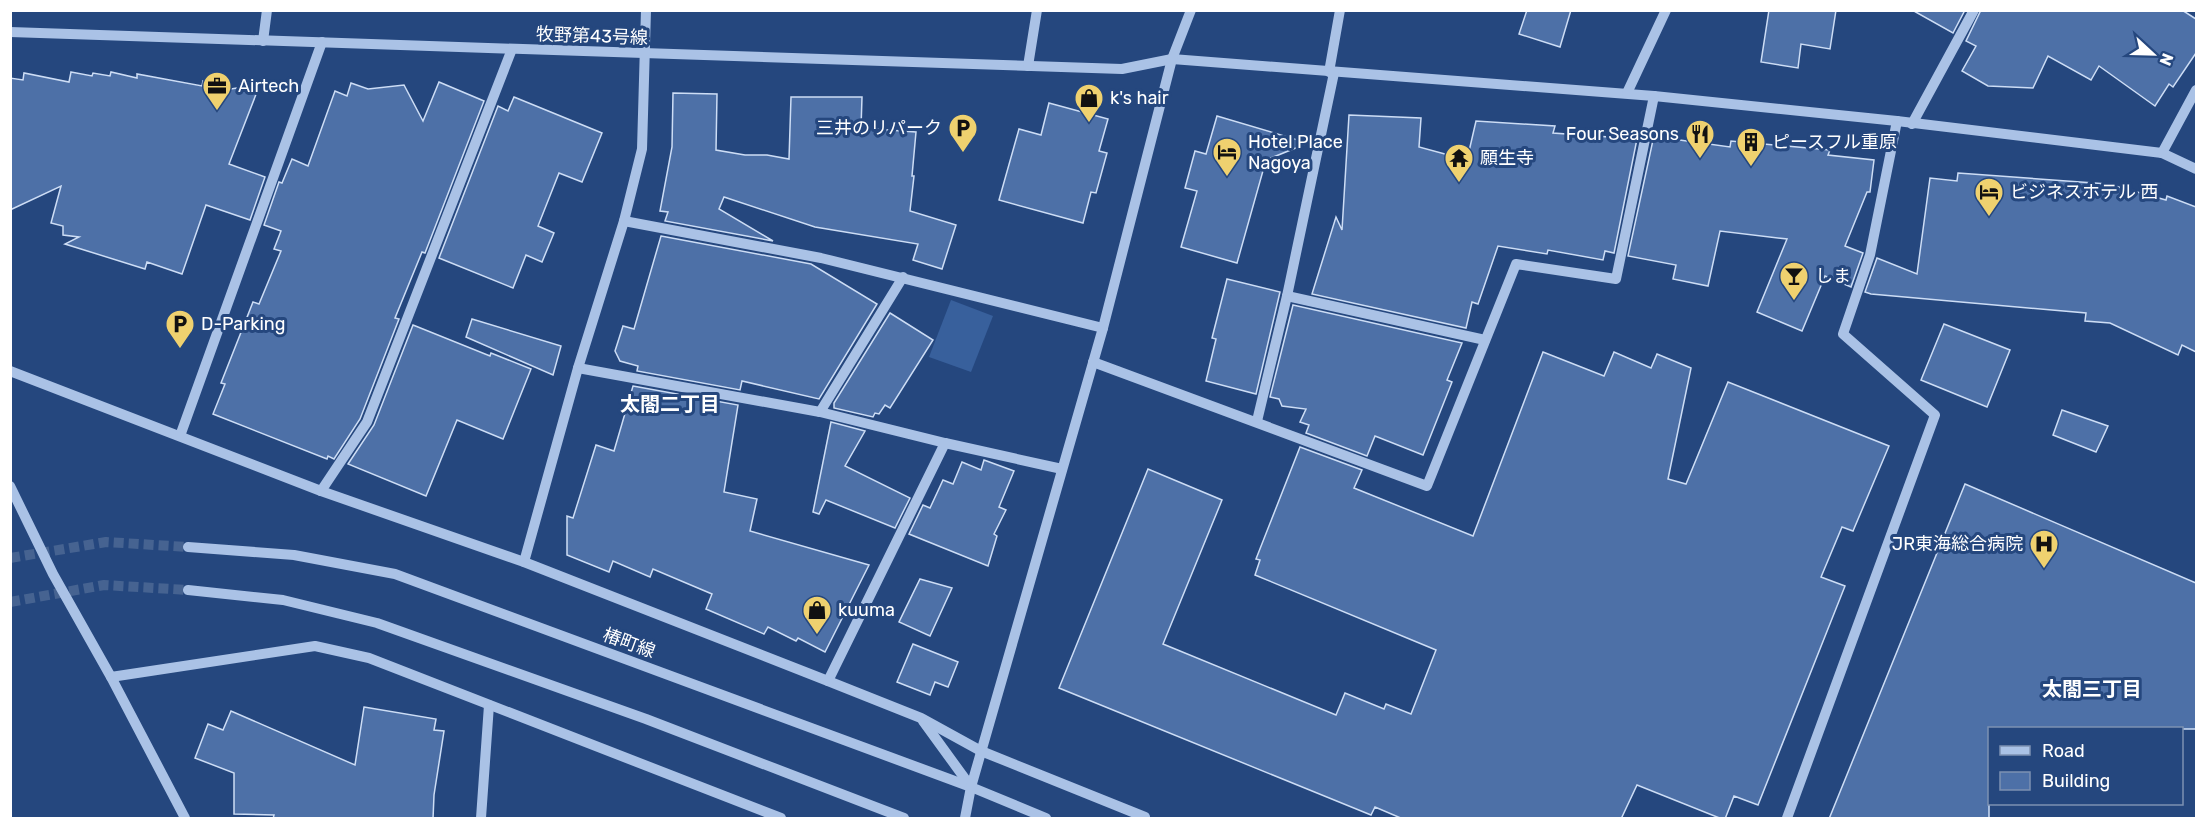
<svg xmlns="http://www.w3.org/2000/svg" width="2207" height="829" viewBox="0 0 2207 829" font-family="Rubik,'Noto Sans JP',sans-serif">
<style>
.green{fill:#38609c}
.building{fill:#4d70a7;stroke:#cdddf5;stroke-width:1.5}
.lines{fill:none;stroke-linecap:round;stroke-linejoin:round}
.minor-tunnel{stroke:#466391;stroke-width:10;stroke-dasharray:10 5;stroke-linecap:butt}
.minor{stroke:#aac2e6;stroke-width:10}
.labels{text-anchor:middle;stroke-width:6;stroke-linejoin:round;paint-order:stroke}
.street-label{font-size:18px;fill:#fff;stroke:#25477e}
.poi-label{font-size:18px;fill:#fff;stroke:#25477e;text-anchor:start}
.neighbourhood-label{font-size:20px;font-weight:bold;fill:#fff;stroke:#25477e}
</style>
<rect width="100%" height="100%" fill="#25477e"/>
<polygon class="green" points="951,300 993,316 971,372 929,357"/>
<g class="building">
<polygon points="1527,10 1571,10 1560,47 1519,34"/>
<polygon points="1769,10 1836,10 1830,49 1801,44 1798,68 1761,62"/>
<polygon points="1912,10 1965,10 1953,33"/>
<polygon points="1981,10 2182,10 2196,19 2196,53 2173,87 2169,84 2155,106 2099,66 2091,80 2048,56 2033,88 1988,86 1962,71 1976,46 1966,41"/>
<polygon points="71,72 92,76 93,73 110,76 111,72 137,78 137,74 202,86 203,81 231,89 260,84 229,164 265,177 250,220 206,205 182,274 147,262 145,269 65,244 79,237 63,235 63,226 51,223 61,186 10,210 10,78 23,80 24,73 69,82"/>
<polygon points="439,82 484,101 425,253 422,252 395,318 399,319 360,419 334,459 328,456 327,459 213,414 225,384 221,383 253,302 259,304 281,251 274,249 281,231 264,225 279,182 282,183 292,159 308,166 335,91 347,96 351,83 368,89 404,85 423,121"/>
<polygon points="673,93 717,94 716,150 745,155 767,155 789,159 791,97 862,97 861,128 916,132 912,176 914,176 910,211 956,225 942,269 913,260 918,244 815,227 724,197 719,209 773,241 665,221 668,212 660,211 672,147"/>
<polygon points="514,97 602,133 582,182 559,173 538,226 554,233 542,262 526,255 513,288 439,258 498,106 508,111"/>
<polygon points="1049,103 1108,119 1099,151 1107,153 1096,193 1091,192 1083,223 999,200 1019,129 1041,135"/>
<polygon points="1349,115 1421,118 1419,147 1467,160 1476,121 1555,126 1553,133 1637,139 1614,253 1605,251 1603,260 1548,250 1547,254 1498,246 1478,304 1472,302 1466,328 1312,294 1336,217 1342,230"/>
<polygon points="1217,116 1308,143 1266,160 1237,263 1181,247 1197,191 1185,188 1195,151 1206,154"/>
<polygon points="1665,138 1730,147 1731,141 1830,150 1828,155 1874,160 1870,192 1867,192 1845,246 1863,253 1851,287 1825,276 1802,331 1757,312 1787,239 1720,231 1708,286 1673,279 1676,265 1628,256 1653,140 1664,141"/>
<polygon points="1958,173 2108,184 2166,200 2167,196 2196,207 2196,352 2182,345 2178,355 2110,323 2085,321 2086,313 1871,294 1865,292 1877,258 1917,274 1930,178 1957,181"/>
<polygon points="661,236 811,264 877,304 819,399 742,381 740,390 637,371 638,366 620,361 615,351 623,326 634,329"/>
<polygon points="1227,279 1280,292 1256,394 1206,381 1216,339 1212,338"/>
<polygon points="1293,305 1462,343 1447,380 1452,382 1423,455 1375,436 1367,456 1306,433 1309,425 1300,422 1306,409 1282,406 1279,399 1270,397"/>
<polygon points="890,313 933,340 890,408 885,405 879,414 875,413 873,417 834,408 834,403"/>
<polygon points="472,319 561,346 553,375 466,337"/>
<polygon points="1944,324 2010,350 1987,407 1921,380"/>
<polygon points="413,325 490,356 491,353 531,369 503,439 457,420 426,496 348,464 374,425"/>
<polygon points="1543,352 1604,376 1614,352 1651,368 1657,354 1691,368 1668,479 1686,484 1728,382 1889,446 1853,531 1842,527 1821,577 1845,586 1758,805 1734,796 1725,819 1722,819 1637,785 1621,819 1403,819 1375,807 1371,815 1059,688 1148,469 1222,500 1163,644 1336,715 1345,693 1384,709 1386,704 1411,714 1436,650 1255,575 1260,560 1256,559 1300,447 1362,470 1354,488 1473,536"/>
<polygon points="633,386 738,405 724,492 757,499 750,531 869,565 825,652 798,638 796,641 768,627 764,634 706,609 712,594 653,569 650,577 613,561 609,572 567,555 567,516 573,518 596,445 614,451"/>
<polygon points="2062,410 2108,426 2096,452 2053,435"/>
<polygon points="831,422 865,431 845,466 910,498 895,528 826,500 819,514 813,512"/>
<polygon points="984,460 1014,471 999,507 1006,510 994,534 997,536 988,566 909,534 923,505 930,508 943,480 953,484 962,462 981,470"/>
<polygon points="1965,484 2196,583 2196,729 1989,729 1989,819 1829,819"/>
<polygon points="920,579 952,588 930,636 899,622"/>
<polygon points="913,644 958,662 948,687 935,682 930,695 897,682"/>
<polygon points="364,707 436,719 434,730 444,731 434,795 433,819 273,819 274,815 234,814 234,773 195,758 208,724 223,730 231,711 355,765"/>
</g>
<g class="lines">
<g class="minor-tunnel">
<polyline points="10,558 106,542 188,547"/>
<polyline points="10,602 104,585 188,590"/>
</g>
<g class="minor">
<polyline points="10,32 1122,69 1172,59 1654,96 1897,121 2162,153 2196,169"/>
<polyline points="263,41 267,10"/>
<polyline points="1028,66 1037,10"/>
<polyline points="1329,72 1340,10"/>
<polyline points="1627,93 1666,10"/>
<polyline points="1912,124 1974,10"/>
<polyline points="2162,153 2196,90"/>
<polyline points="624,221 821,258 1103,328"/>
<polyline points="1287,296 1485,340"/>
<polyline points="1093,362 1427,486 1516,264 1616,279 1654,96"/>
<polyline points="578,368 820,412 945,443 1062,469"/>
<polyline points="10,371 321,491 524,562 828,681 921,718 981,751 1145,817"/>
<polyline points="820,412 903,277"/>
<polyline points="1257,421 1287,296 1334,73"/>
<polyline points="180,436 322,42"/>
<polyline points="10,486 53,574 111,677 185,818"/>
<polyline points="321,491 367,422 512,49"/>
<polyline points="188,547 294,555 395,574 971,787 1046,818"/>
<polyline points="524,562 578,368 624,221 642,149 646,10"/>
<polyline points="188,590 283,600 377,623 646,719 904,818"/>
<polyline points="111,677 315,646 369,658 781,818"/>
<polyline points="828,681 945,443"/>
<polyline points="923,721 971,787"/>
<polyline points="481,818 489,705"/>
<polyline points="965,818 971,787 1103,328 1172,59 1191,10"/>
<polyline points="1787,818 1935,415 1843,334 1870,255 1897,121"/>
</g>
</g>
<defs>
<g id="office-pin" transform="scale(1.5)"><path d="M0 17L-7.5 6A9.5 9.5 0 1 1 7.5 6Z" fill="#efd16f" stroke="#25477e"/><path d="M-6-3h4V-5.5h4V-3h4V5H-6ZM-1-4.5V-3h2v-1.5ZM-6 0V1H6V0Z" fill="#111"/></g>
<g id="shop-pin" transform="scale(1.5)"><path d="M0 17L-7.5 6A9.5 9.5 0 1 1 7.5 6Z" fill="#efd16f" stroke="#25477e"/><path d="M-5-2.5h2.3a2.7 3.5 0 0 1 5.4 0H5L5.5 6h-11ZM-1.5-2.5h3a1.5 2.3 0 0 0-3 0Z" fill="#111"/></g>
<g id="parking-pin" transform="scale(1.5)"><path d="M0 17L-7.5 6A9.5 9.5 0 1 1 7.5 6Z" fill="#efd16f" stroke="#25477e"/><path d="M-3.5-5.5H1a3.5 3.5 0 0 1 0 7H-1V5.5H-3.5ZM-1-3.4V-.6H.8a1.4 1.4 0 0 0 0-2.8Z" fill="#111"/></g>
<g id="restaurant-pin" transform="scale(1.5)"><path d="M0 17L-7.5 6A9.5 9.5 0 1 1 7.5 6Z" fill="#efd16f" stroke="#25477e"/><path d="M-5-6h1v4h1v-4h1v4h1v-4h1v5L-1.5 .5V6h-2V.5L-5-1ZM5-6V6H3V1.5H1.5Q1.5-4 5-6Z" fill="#111"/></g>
<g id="building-pin" transform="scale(1.5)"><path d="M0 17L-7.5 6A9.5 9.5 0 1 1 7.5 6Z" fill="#efd16f" stroke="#25477e"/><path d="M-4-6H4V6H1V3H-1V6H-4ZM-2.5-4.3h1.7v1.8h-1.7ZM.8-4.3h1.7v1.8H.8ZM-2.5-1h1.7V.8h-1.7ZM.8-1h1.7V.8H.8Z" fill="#111"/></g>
<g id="hotel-pin" transform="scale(1.5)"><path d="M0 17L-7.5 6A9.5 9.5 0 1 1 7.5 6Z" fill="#efd16f" stroke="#25477e"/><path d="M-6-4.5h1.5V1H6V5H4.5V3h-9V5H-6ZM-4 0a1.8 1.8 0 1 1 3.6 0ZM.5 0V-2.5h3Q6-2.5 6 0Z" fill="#111"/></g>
<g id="temple-pin" transform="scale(1.5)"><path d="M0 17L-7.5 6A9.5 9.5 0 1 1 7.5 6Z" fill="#efd16f" stroke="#25477e"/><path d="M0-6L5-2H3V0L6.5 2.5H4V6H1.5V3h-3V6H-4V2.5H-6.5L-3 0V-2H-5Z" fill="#111"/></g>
<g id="bar-pin" transform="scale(1.5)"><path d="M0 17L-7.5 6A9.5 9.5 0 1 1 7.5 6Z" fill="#efd16f" stroke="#25477e"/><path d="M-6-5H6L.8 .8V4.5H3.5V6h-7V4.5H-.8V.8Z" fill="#111"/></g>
<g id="hospital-pin" transform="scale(1.5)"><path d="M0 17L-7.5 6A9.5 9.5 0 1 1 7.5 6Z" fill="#efd16f" stroke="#25477e"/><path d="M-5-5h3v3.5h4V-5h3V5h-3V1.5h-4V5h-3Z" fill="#111"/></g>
</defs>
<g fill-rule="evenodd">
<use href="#office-pin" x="217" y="86"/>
<use href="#shop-pin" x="1089" y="98"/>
<use href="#parking-pin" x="963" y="128"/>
<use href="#restaurant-pin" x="1700" y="134"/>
<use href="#building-pin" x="1751" y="142"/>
<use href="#hotel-pin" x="1227" y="152"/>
<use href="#temple-pin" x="1459" y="158"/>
<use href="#hotel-pin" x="1989" y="192"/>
<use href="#bar-pin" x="1794" y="276"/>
<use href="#parking-pin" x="180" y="324"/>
<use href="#hospital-pin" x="2044" y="544"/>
<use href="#shop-pin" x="817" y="610"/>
</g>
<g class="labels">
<g class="street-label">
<text transform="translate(592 36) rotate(2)" y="6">牧野第43号線</text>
<text transform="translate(629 643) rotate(20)" y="6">椿町線</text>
</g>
<g class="poi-label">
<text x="238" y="92">Airtech</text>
<text x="1110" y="104">k's hair</text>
<text x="942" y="134" text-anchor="end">三井のリパーク</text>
<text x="1679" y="140" text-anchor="end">Four Seasons</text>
<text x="1248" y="148">Hotel Place<tspan x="1248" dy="21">Nagoya</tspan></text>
<text x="1772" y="148">ピースフル重原</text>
<text x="1480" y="164">願生寺</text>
<text x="2010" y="198">ビジネスホテル 西</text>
<text x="1815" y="282">しま</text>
<text x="201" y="330">D-Parking</text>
<text x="2023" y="550" text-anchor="end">JR東海総合病院</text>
<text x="838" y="616">kuuma</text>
</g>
<g class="neighbourhood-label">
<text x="670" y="411">太閤二丁目</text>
<text x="2092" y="696">太閤三丁目</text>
</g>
</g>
<rect width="2207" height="829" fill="none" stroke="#ffffff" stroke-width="24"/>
<rect x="1988" y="727" width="195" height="78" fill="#25477e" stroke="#7c91b2" stroke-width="1.5"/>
<rect x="2000" y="746" width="30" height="9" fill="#aac2e6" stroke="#7c91b2" stroke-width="1.5"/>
<text x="2042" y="757" font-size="18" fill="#ffffff">Road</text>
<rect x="2000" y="772" width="30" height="18" fill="#4d70a7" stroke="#7c91b2" stroke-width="1.5"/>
<text x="2042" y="787" font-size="18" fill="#ffffff">Building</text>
<g transform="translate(2153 54) rotate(112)" stroke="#25477e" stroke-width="4.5" paint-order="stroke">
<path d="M0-4.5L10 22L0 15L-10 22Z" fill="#ffffff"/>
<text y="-9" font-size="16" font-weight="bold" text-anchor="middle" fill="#ffffff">N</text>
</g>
</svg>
